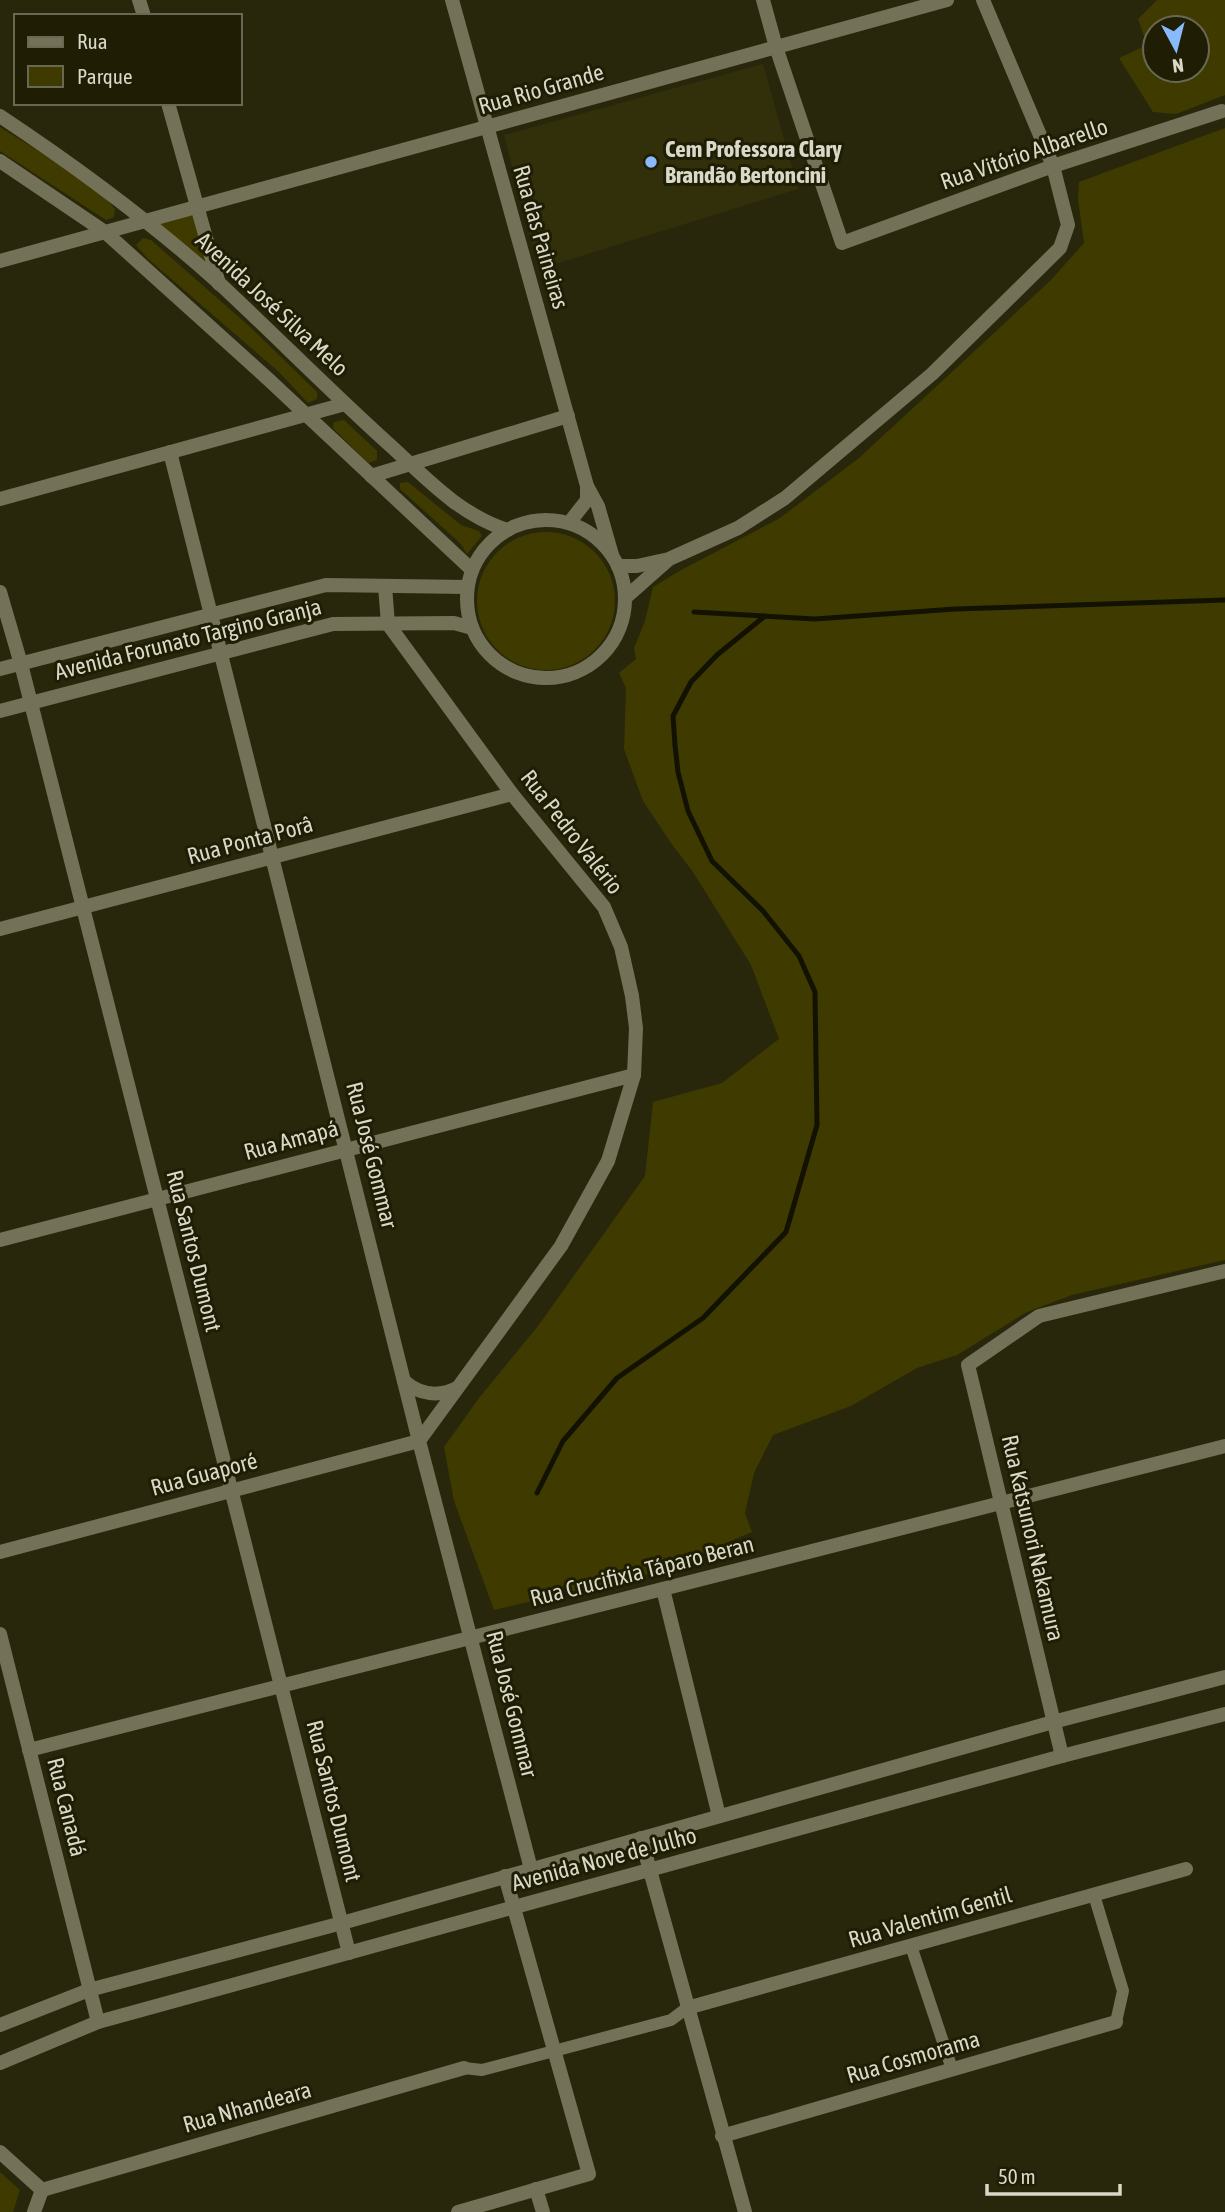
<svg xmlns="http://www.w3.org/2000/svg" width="1225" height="2212" viewBox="0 0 1225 2212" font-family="'Asap Condensed',sans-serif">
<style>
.built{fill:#32300b}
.green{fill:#3e3a00;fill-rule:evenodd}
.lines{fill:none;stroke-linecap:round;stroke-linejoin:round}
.stream{stroke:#131202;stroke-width:5}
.pedestrian{stroke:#737259;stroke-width:12}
.minor{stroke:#737259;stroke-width:14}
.tertiary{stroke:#737259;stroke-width:14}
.poi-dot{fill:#89bafc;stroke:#1f1d03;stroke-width:2.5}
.labels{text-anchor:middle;stroke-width:6;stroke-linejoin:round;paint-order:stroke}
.street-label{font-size:23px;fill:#d9d9c9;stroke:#1f1d03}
.poi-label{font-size:23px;font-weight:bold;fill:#d9d9c9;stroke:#1f1d03;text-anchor:start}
</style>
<rect width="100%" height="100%" fill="#29270b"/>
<polygon class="built" points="763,64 798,189 539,269 504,135"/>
<g class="green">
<path d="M1157,0H1225V95L1176,114L1153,112L1119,58L1147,45L1138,19ZM1155,28H1197V70H1155Z"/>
<path d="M0,127C31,147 95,182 115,209L114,217L106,220L0,151Z"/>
<polygon points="1225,128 1225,1260 1072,1295 1027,1312 957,1355 917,1368 851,1406 773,1435 754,1473 745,1513 752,1532 657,1572 494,1610 454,1501 444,1447 479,1398 538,1326 645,1176 653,1102 722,1083 779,1039 751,965 693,872 671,843 643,801 624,749 626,688 619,673 636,659 634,648 645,621 653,587 683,569 780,518 859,458 1050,281 1084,243 1078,199 1079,182"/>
<polygon points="194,213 212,272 157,223"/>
<polygon points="143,238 151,240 249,326 317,392 317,399 308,403 279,372 147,258 136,245"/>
<polygon points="344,420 377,451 377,460 368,463 333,428 334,422"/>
<polygon points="408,482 461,525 479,531 482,536 467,554 460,543 400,489 400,483"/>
<circle cx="546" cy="601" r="69"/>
<polygon points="0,2172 20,2190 13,2212 0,2212"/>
</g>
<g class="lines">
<g class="stream">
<polyline points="694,612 815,619 955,609 1225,600"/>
<polyline points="537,1493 563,1441 617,1378 703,1318 786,1232 817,1125 815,992 799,956 763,911 712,861 688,811 678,772 675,745 673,716 691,682 717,655 765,616"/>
</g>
<g class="pedestrian">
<polyline points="1094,1895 1123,1991 1116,2022"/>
<polyline points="911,1946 952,2069"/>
<polyline points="464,2068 482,2070 554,2051 671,2020 687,2008"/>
</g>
<g class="minor">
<polyline points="139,0 144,16"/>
<polyline points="452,0 587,486 598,506 612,555"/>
<polyline points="763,0 776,47 842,243 1053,166 1222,111"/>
<polyline points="168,103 219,284"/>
<polyline points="0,261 947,0"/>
<polyline points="170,452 419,1441 531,1869"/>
<polyline points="371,476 568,416"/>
<polyline points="0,499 345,404"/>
<polyline points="569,523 587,500 587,486"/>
<polyline points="618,566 637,566 669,559 738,528 785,498 932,374 1060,248 1068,225 1053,166 983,0"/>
<polyline points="0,592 21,664 349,1953"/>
<polyline points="625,598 668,560"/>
<polyline points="0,929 512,794"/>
<polyline points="0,1240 634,1075"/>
<path d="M404,1381C420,1395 439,1397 457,1388"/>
<polyline points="0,1552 419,1441 561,1246 608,1161 634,1075 636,1028 632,996 621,947 604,907 512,794 388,624 385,586"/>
<polyline points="663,1589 719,1816"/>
<polyline points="0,1634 98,2022"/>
<polyline points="29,1750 1225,1446"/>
<polyline points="1062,1756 968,1365 1039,1316 1225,1271"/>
<polyline points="641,1838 745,2212"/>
<polyline points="687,2008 1186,1869"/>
<polyline points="722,2136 1116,2022"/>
<polyline points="0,2152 42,2190 34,2212"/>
<polyline points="536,2189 543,2212"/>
<polyline points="42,2190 464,2068"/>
<polyline points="458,2212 589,2174 505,1876"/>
</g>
<g class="tertiary">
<path d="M0,116C77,167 150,221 219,283C277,337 333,394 392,447C428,480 459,514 507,530"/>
<polyline points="0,161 105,232 268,379 472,570"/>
<circle cx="546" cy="599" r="79"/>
<polyline points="0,669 326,585 467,587"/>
<polyline points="0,711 333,624 454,623 472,628"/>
<polyline points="0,2025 89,1990 342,1923 1053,1722 1225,1677"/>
<polyline points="0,2063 98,2022 1062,1756 1225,1714"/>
</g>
</g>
<circle class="poi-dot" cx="651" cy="162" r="7"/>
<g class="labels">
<g class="street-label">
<text transform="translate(541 89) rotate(-16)" y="8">Rua Rio Grande</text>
<text transform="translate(1024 154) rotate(-19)" y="8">Rua Vitório Albarello</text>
<text transform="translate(541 237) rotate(74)" y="8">Rua das Paineiras</text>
<text transform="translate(272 304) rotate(43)" y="8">Avenida José Silva Melo</text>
<text transform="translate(188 639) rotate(-14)" y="8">Avenida Forunato Targino Granja</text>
<text transform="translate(572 832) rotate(52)" y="8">Rua Pedro Valério</text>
<text transform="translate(250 840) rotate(-15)" y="8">Rua Ponta Porâ</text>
<text transform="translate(291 1140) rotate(-15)" y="8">Rua Amapá</text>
<text transform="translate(372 1155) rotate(76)" y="8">Rua José Gommar</text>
<text transform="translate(194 1251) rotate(76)" y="8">Rua Santos Dumont</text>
<text transform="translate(204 1474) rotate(-15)" y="8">Rua Guaporé</text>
<text transform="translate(1033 1538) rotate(77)" y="8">Rua Katsunori Nakamura</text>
<text transform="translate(642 1571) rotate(-14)" y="8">Rua Crucifixia Táparo Beran</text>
<text transform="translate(512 1704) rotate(76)" y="8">Rua José Gommar</text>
<text transform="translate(334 1801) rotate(76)" y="8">Rua Santos Dumont</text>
<text transform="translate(67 1807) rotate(76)" y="8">Rua Canadá</text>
<text transform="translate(604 1859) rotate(-15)" y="8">Avenida Nove de Julho</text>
<text transform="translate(930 1917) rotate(-16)" y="8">Rua Valentim Gentil</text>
<text transform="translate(913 2057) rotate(-16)" y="8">Rua Cosmorama</text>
<text transform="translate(247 2107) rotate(-16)" y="8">Rua Nhandeara</text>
</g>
<g class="poi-label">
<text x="665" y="157">Cem Professora Clary<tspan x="665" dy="26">Brandão Bertoncini</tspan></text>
</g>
</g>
<rect x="14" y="14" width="228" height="91" fill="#1f1d03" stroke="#696852" stroke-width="2"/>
<rect x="28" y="37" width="35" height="10" fill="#737259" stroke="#696852" stroke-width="2"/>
<text x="77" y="49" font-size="21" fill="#d9d9c9">Rua</text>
<rect x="28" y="66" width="35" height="21" fill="#3e3a00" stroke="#696852" stroke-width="2"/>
<text x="77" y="84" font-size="21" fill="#d9d9c9">Parque</text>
<g transform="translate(1176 49) rotate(173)"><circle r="33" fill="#1f1d03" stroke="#696852" stroke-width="2"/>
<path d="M0-5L12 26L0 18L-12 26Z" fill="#89bafc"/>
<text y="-10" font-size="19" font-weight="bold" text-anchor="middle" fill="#d9d9c9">N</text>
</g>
<path d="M987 2184v10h133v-10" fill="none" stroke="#d9d9c9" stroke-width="3.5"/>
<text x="998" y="2184" font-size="21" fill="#d9d9c9" stroke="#1f1d03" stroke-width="5" paint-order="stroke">50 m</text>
</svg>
